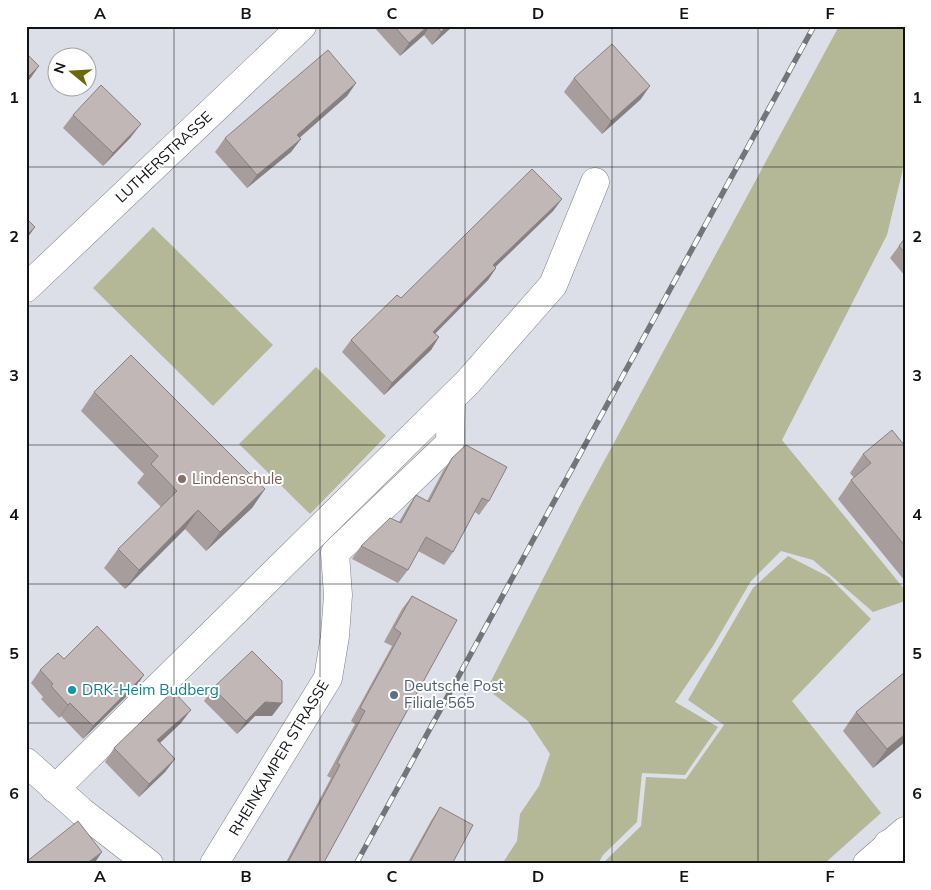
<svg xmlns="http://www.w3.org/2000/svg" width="931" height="890" viewBox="0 0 931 890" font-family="Mulish,sans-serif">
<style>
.green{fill:#b4b896}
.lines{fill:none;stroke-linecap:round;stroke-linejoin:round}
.minor-casing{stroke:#7e8189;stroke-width:29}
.minor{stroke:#fff;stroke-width:28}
.rail-casing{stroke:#73757b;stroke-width:5.5}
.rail{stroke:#fff;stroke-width:4;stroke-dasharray:11;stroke-linecap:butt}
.wall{fill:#a79d9d}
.shaded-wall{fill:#888080}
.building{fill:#c2b7b7;stroke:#888080}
.grid{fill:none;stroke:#121316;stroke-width:1;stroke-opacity:0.55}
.education-dot{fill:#8d6e63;stroke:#fff;stroke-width:2}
.culture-dot{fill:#0f9aa8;stroke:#fff;stroke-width:2}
.service-dot{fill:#5c6f8a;stroke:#fff;stroke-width:2}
.labels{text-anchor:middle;stroke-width:4;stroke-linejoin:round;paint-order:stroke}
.street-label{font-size:15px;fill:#121316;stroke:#fff}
.education-label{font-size:15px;fill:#785e54;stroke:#fff;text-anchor:start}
.service-label{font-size:15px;fill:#4e5e75;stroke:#fff;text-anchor:start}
.culture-label{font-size:15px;fill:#0d838f;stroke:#fff;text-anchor:start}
.neatline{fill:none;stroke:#121316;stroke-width:2}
.grid-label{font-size:16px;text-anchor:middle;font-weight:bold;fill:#121316}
</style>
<rect width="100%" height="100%" fill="#dcdfe8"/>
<g class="green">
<polygon points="839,26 905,26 905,150 902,173 887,235 782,440 905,590 905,601 873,612 813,560 781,551 751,581 713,646 675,702 718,727 685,775 642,773 637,822 603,855 598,864 502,864 517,841 520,814 539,786 550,754 528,721 487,689 582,502"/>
<polygon points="153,227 273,345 213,406 93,288"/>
<polygon points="316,367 386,436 310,514 239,444"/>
<polygon points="788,556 829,577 871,619 792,701 881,813 824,864 602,864 641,826 646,777 686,779 724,725 688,700 753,588"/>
</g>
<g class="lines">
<g class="minor-casing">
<g id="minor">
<polyline points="26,288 302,26"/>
<polyline points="26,762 82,812 149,864"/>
<polyline points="55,789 468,382 553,285 595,182"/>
<polyline points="888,844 904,864"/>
<polyline points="214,864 328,678 335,636 338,595 335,553 450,443 451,399"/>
<polyline points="867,864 905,831"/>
</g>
</g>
<use href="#minor" class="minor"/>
<g class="rail-casing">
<polyline id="rail" points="356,864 814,26"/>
</g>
<use href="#rail" class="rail"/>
</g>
<g class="wall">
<polygon points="373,26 453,26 432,45 424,35 400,56"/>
<polygon points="574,78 641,99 602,134 564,92"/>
<polygon points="356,83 347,96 299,138 301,139 291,152 247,188 215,152 225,138"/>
<polygon points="73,115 131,137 103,166 63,128"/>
<polygon points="562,199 553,211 495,267 496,268 488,280 435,333 439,337 431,350 384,395 342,352 351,340 401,298"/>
<polygon points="905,238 905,276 890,258"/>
<polygon points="94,392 265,489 252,508 206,551 185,529 125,589 104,568 118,549 161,507 137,483 144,474 81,411"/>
<polygon points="905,446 905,581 838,499 851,480 854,478 850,473 863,454"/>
<polygon points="452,458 489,501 479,515 475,512 453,552 444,565 418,551 408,570 398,583 352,559 361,546 399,522 407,508 416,495 427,501 443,471"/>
<polygon points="412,596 457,620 323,864 285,864 331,778 327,776 355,724 351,721 392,646 384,642 402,609"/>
<polygon points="64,659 135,688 83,739 61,716 59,718 41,699 43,697 31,683 40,670"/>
<polygon points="213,688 272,716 255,716 237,734 204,701"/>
<polygon points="856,712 905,742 873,768 843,731"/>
<polygon points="181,723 160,743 175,759 165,772 139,797 105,762 114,748"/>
<polygon points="440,807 452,864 407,864 431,821"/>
</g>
<g class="shaded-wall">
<polygon points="428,26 430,26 424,35 400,56 409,43"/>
<polygon points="447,26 453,26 432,45 441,32"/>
<polygon points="39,66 30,79 26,83 26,79"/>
<polygon points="356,83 347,96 288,148 297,135"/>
<polygon points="650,86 641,99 602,134 611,121"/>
<polygon points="141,124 131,137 103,166 113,153"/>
<polygon points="301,139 291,152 247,188 257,175"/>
<polygon points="562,199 553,211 485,277 493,265"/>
<polygon points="35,227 26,240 26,236"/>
<polygon points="496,268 488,280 425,344 433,332"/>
<polygon points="439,337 431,350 384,395 392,383"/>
<polygon points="265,489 252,508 206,551 220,532"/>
<polygon points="198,510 185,529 125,589 139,570"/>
<polygon points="144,675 135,688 83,739 93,726"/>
<polygon points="265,702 282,703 272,716 255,716 237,734 246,721"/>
<polygon points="70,703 61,716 59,718 68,705"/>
<polygon points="191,710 181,723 148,754 157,740"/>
<polygon points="905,734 905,742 873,768 887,749"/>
<polygon points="175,759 165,772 139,797 149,784"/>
<polygon points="102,852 94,864 86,864"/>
</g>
<g class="building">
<polygon points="394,26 428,26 409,43"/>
<polygon points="437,26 447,26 441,32"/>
<polygon points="612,44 650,86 611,121 574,78"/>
<polygon points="328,50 356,83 297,135 301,139 257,175 225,138"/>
<polygon points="26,53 39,66 26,79"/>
<polygon points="101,85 141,124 113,153 73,115"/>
<polygon points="532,169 562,199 493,265 496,268 433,332 439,337 392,383 351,340 397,295 401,298"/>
<polygon points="26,218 35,227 26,236"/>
<polygon points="905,238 905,253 899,246"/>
<polygon points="131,355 265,489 220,532 198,510 139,570 118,549 177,491 151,464 158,456 94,392"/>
<polygon points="892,430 905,446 905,546 851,480 871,463 863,454"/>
<polygon points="466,445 507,467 489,501 482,498 453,552 426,537 408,570 361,546 390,518 401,523 416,495 429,502 452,458"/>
<polygon points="412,596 457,620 323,864 287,864 340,765 337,763 365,711 360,708 401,633 394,628"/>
<polygon points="97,626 144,675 93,726 70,703 68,705 51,686 53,684 40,670 58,653 64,659"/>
<polygon points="252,651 282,681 282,703 265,702 246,721 213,688"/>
<polygon points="905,672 905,734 887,749 856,712"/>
<polygon points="173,691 191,710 157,740 175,759 149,784 114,748"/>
<polygon points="440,807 473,825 452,864 409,864"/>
<polygon points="78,821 102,852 86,864 26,864 26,862"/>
</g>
<path class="grid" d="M174,26V864M320,26V864M465,26V864M612,26V864M758,26V864M26,167H905M26,306H905M26,445H905M26,584H905M26,723H905"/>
<circle class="education-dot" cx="182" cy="479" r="5"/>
<circle class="culture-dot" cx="72" cy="690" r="5"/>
<circle class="service-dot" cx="394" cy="695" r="5"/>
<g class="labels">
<g class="street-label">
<text transform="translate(164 157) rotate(-43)" y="5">LUTHERSTRASSE</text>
<text transform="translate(279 758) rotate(-59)" y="5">RHEINKAMPER STRASSE</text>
</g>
<g class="education-label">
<text x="192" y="484">Lindenschule</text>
</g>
<g class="service-label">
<text x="404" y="691">Deutsche Post<tspan x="404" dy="17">Filiale 565</tspan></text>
</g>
<g class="culture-label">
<text x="82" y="695">DRK-Heim Budberg</text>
</g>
</g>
<rect width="931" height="890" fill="none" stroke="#ffffff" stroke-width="55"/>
<g transform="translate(72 72) rotate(288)"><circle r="24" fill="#ffffff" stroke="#a0a1a2"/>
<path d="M0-4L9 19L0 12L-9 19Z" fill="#686a0a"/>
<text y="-8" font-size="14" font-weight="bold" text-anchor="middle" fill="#121316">N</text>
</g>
<rect x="28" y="28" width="876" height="834" class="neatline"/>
<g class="grid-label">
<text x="100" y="19">A</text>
<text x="246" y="19">B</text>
<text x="392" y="19">C</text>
<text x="538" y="19">D</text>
<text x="684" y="19">E</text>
<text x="830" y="19">F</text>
<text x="14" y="103">1</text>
<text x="917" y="103">1</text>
<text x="14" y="242">2</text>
<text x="917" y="242">2</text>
<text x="14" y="381">3</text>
<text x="917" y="381">3</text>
<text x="14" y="520">4</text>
<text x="917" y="520">4</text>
<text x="14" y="659">5</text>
<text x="917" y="659">5</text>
<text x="14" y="799">6</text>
<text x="917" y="799">6</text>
<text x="100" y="882">A</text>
<text x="246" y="882">B</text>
<text x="392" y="882">C</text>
<text x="538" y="882">D</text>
<text x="684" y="882">E</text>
<text x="830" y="882">F</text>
</g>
</svg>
